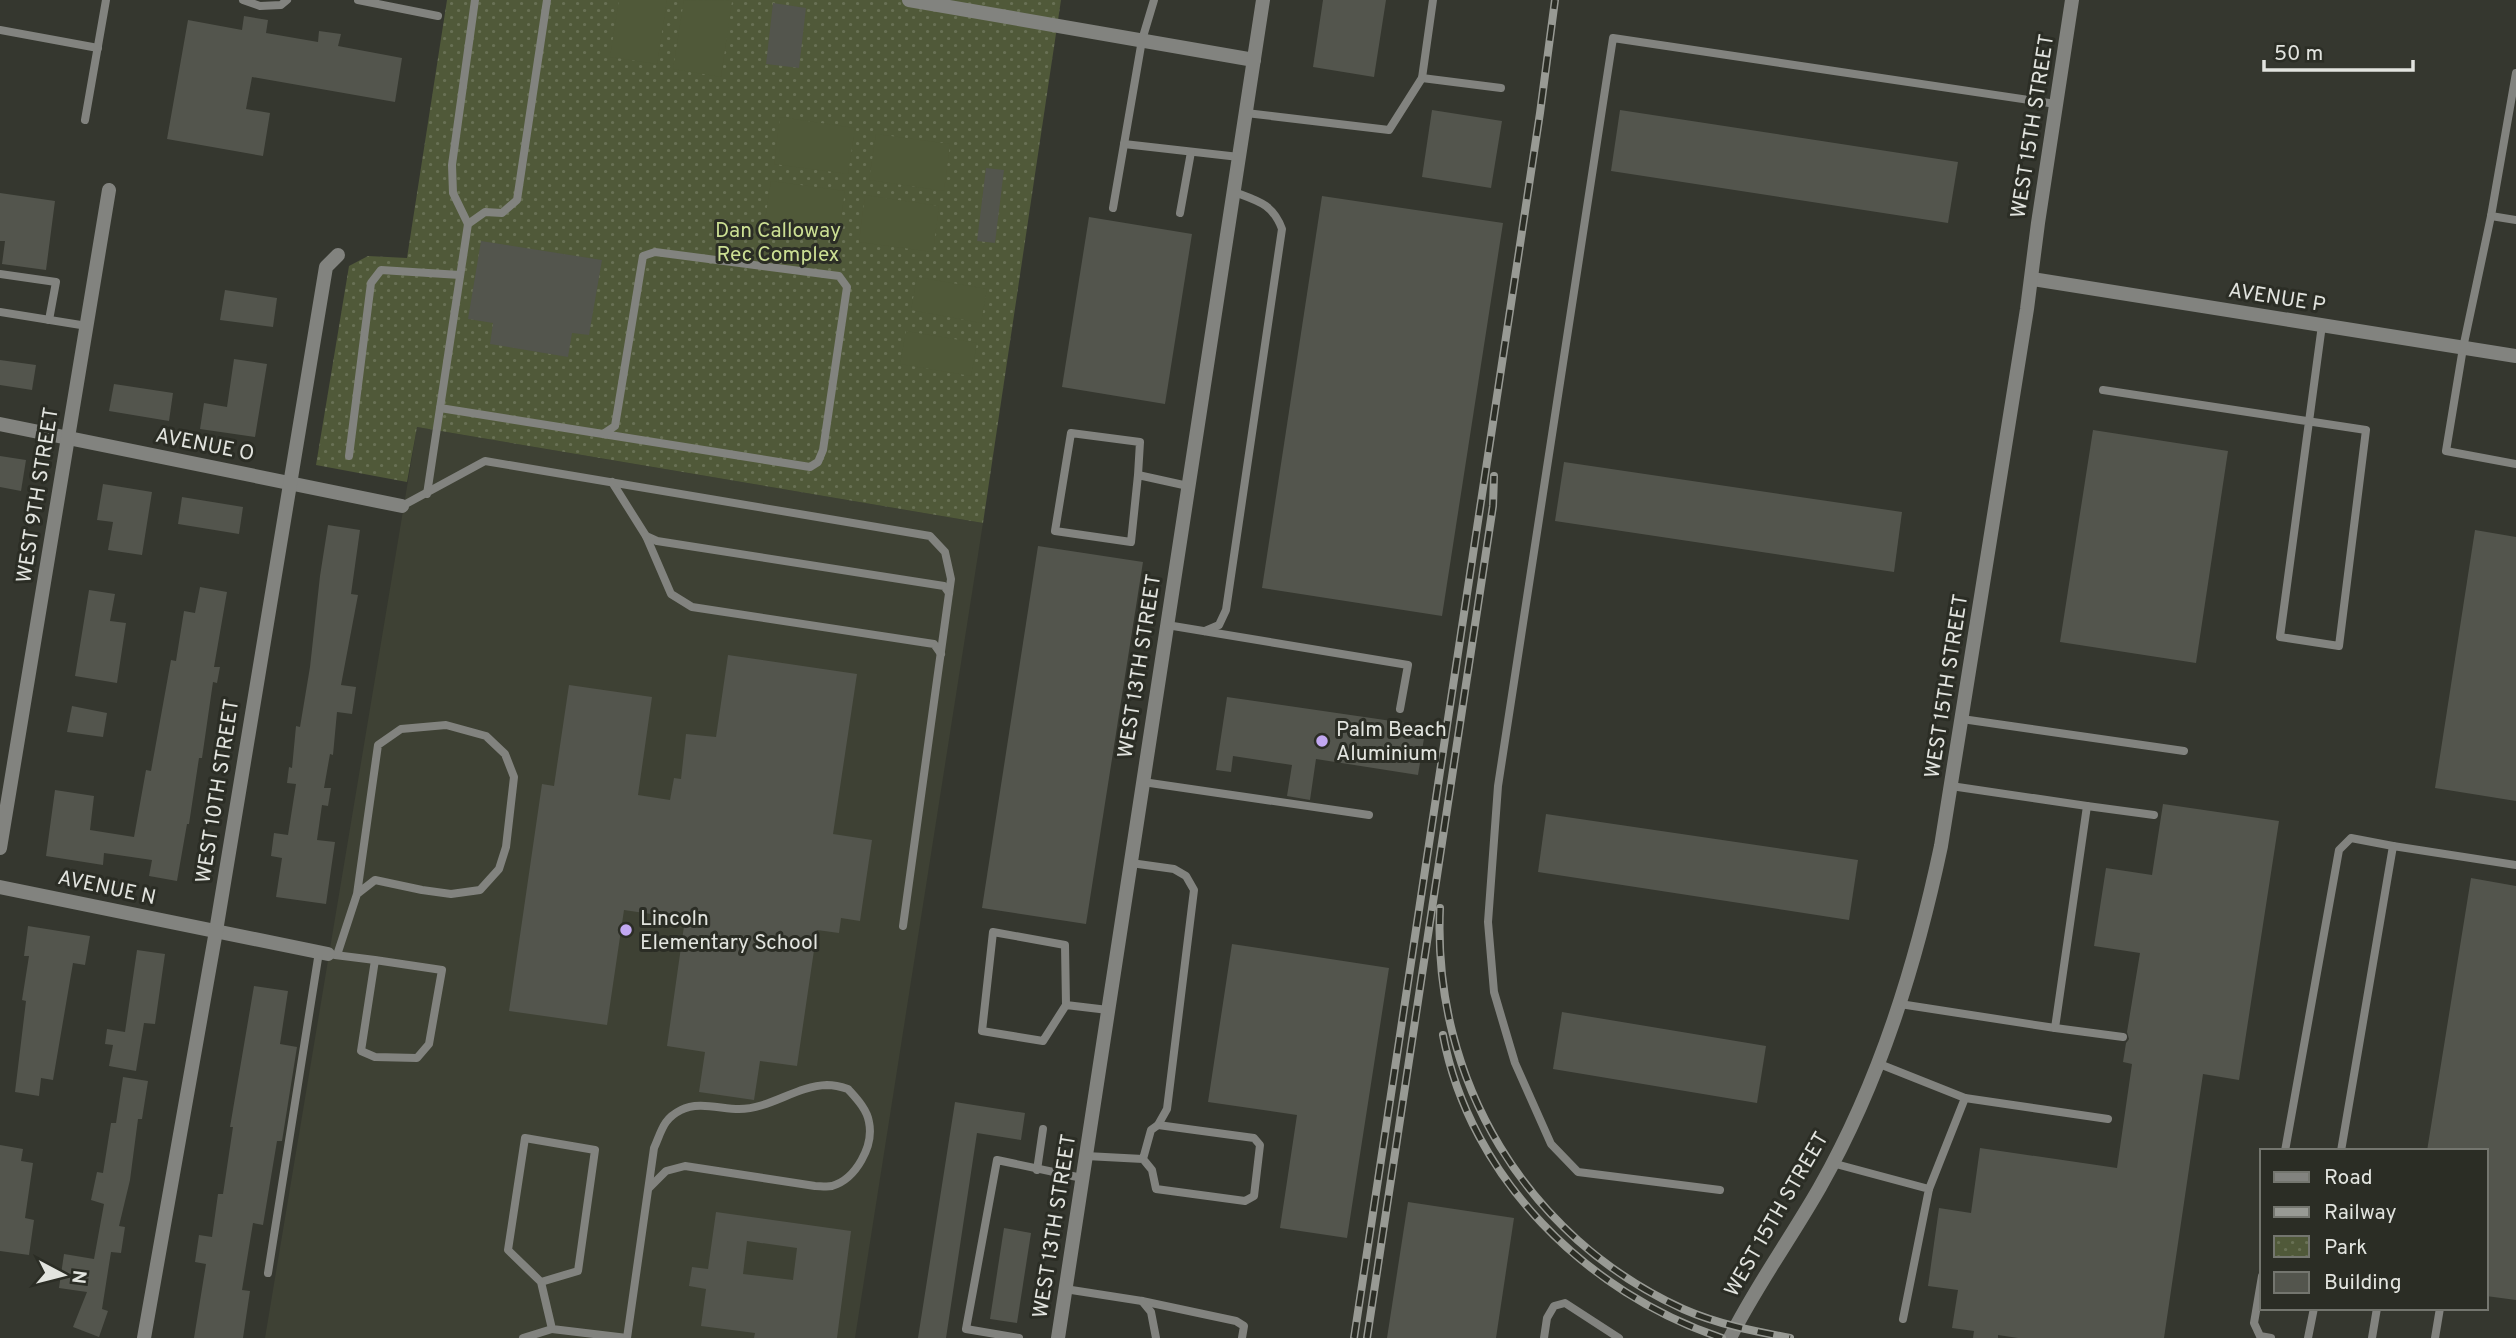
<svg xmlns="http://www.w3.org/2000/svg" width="2516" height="1338" viewBox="0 0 2516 1338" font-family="Overpass,sans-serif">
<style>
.built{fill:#3e4134}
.park{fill:url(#park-dots)}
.garden{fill:#505939}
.building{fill:#53554d;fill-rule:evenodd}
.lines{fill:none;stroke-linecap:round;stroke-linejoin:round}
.lane{stroke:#82837f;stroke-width:8}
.street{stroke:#82837f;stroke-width:14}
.rail-casing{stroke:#989a94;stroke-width:8}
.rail{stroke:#2b2d25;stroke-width:5;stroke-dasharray:16;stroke-linecap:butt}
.poi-dot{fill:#c2a8f2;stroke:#2b2d25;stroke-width:2.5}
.labels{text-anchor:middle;stroke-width:6;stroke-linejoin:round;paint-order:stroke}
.street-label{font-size:21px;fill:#e2e4df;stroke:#2b2d25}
.park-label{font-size:21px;fill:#cbde93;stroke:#2b2d25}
.poi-label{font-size:21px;fill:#e2e4df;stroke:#2b2d25;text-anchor:start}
</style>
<defs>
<pattern id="park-dots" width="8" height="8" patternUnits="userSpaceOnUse" patternTransform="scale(1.75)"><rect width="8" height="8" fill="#505939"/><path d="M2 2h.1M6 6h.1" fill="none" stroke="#697155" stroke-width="1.8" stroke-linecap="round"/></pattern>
</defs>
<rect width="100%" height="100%" fill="#35372f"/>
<polygon class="built" points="417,427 983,523 855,1338 265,1338"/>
<polygon class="park" points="447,0 1061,0 983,523 417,427 407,482 316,465 349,266 368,256 407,258"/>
<g class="garden">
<polygon points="619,0 667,0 657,64 610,57"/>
<polygon points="684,0 732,1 721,77 673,69"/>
<polygon points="780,117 855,128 848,174 774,164"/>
<polygon points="876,134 950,144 944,191 869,180"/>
<polygon points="771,181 845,191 838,238 764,227"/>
<polygon points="865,195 939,206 933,252 859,242"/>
<polygon points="917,277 987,289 981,323 911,310"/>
<polygon points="906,331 977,343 971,376 900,364"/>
</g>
<g class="building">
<polygon points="1323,0 1386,0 1374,77 1313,67"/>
<polygon points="773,3 806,8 799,68 766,64"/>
<polygon points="244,16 268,20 266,33 318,42 319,31 341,34 338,46 402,58 395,102 252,77 246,109 270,113 263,156 167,139 188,20 242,30"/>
<polygon points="1432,110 1502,121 1491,188 1422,177"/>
<polygon points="1620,110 1958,162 1948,223 1611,171"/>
<polygon points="986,168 1004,170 995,243 977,241"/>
<polygon points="0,193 55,201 46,270 2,264 5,241 0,241"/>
<polygon points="1322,196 1503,223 1442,616 1262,588"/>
<polygon points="1089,217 1192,234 1165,404 1062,387"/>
<polygon points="481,241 602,260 589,335 572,333 568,357 490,344 493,323 468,319"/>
<polygon points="225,290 277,298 273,327 220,320"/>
<polygon points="234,359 267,364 255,437 200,429 204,403 227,407"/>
<polygon points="0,360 36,365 32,390 0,385"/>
<polygon points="114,384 173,393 169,421 109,411"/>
<polygon points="2093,430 2228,451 2196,663 2060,642"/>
<polygon points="0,456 26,460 21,491 0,487"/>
<polygon points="1564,462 1902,512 1894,572 1555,521"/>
<polygon points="103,484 152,492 142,555 108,550 113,522 97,520"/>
<polygon points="182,497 243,507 239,534 178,524"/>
<polygon points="328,525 360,530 351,594 358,595 341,685 356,687 352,714 337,712 333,755 330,754 324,788 331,788 328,806 322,805 317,840 335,842 326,904 276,897 282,858 271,856 274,833 288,835 296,784 287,783 289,767 292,768 296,726 300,727 310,667 320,576"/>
<polygon points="2475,530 2516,537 2516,801 2435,788"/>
<polygon points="1038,546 1143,562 1086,924 982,908"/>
<polygon points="200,587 227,592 214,667 220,667 217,683 213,682 202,758 199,758 189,824 187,824 177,881 149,876 152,860 104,853 103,865 46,856 55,790 94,796 90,830 134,837 146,770 151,771 171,660 176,661 184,611 195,613"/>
<polygon points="89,590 115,594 110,621 126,623 117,683 75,676"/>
<polygon points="728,655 857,674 833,834 872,840 860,921 841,918 839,933 817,930 797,1066 760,1061 754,1100 699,1092 705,1052 667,1046 685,919 624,910 607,1025 509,1011 542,784 554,786 569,685 652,697 638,795 670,800 674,778 681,779 686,734 716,737"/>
<polygon points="1227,697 1426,726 1418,775 1316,759 1310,800 1287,796 1292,765 1233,756 1231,772 1216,770"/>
<polygon points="72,706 107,713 103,737 67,732"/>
<polygon points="2163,804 2279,821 2239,1080 2203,1074 2164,1338 2018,1338 1998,1335 1998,1338 1973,1338 1974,1331 1952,1328 1958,1290 1928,1286 1939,1208 1971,1213 1980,1148 2117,1168 2132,1064 2123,1062 2126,1043 2129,1039 2127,1032 2140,953 2094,946 2106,868 2152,875"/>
<polygon points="1546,814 1858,860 1849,920 1538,872"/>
<polygon points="2471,878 2516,886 2516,1300 2486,1296 2486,1151 2427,1151"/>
<polygon points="28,926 90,936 85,965 73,963 53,1080 41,1078 39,1096 15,1092 26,1001 22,1000 29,956 24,956"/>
<polygon points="1232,944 1389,968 1347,1238 1280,1228 1297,1115 1208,1102"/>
<polygon points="137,950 165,954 155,1024 144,1023 136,1071 109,1066 113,1045 105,1044 107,1029 125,1032"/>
<polygon points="254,986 288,991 280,1044 297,1047 282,1141 277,1141 263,1225 253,1223 242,1290 250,1291 243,1338 194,1338 206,1264 195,1262 199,1235 212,1237 218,1194 223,1194 233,1127 230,1127"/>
<polygon points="1562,1012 1766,1046 1757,1103 1553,1069"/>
<polygon points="123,1077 148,1081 142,1119 138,1119 130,1180 119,1226 125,1227 121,1253 111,1252 102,1309 108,1311 99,1337 73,1327 87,1292 59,1288 64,1254 94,1259 104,1204 91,1200 97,1172 103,1173 111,1123 116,1123"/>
<polygon points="955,1102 1025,1113 1021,1140 977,1133 946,1338 918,1338"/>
<polygon points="0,1145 23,1149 21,1161 33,1163 25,1218 34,1220 29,1255 0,1251"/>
<polygon points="1408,1202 1514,1218 1496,1338 1387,1338"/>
<path d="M716,1212L851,1231L837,1338H754L755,1333L701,1326L706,1289L689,1286L692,1267L708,1269ZM747,1241L797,1248L793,1280L743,1274Z"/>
<polygon points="1004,1228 1031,1233 1017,1323 990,1319"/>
</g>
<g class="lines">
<g class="lane">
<polyline points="243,0 260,6 281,5 287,0"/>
<polyline points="358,0 438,16"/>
<polyline points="547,0 517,200 502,213 485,212 468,224 440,408 810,467 818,462 823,450 847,287 839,276 655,252 643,256 615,426 603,434"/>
<polyline points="0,30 98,48"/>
<polyline points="2516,73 2491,216 2516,220"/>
<polyline points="1422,78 1501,88"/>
<polyline points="1246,113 1389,130 1422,78 1433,0"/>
<polyline points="85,120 106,0"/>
<polyline points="1124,144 1239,157"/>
<polyline points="1113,208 1142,40 1154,0"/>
<polyline points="1180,213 1191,152"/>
<polyline points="2491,216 2463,348 2446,451 2516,464"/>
<polyline points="468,224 453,193 452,165 475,0"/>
<polyline points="0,274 56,282 49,320"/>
<polyline points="0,312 87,326"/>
<polyline points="2103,390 2366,430 2339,646 2280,637 2322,325"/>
<polyline points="349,456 371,283 381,270 460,275"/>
<polyline points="1138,475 1131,542 1055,531 1071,433 1140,442 1138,475 1188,486"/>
<polyline points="612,482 646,536 657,541 944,586 949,593"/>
<polyline points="427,494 440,408"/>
<polyline points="402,506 485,461 930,536 945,552 951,579 903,926"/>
<polyline points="646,536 671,594 692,607 934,644 941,654"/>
<polyline points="1167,625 1408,665 1400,709"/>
<path d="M1205,631L1219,625L1226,610L1282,229C1273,204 1258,201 1234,192"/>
<polyline points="1962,719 2184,751"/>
<polyline points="1143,782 1369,815"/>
<polyline points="2087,806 2154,815"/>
<polyline points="1131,863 1174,869 1186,876 1194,890 1167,1109 1158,1125"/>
<polyline points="335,955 375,960 361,1051 375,1057 417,1058 429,1044 442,970 375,960"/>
<polyline points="337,955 357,894 375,880 422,890 451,894 480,890 499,869 506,847 514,777 505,754 486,736 446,725 401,729 378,745 357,894"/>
<polyline points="1900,1004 2055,1028 2087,806 1951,786"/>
<polyline points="1066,1005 1065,945 993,932 982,1031 1043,1041 1066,1005 1108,1010"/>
<polyline points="2055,1028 2123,1037"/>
<polyline points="1877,1063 1965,1098 1929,1189"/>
<polyline points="1965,1098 2108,1119"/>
<polyline points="2285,1151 2339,850 2351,838 2393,846"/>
<polyline points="2341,1151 2393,846 2516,865"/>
<polyline points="1086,1156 1143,1159 1152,1170 1156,1189 1245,1201 1254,1196 1260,1145 1254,1138 1158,1125 1151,1130 1143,1159"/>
<polyline points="1832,1163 1929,1189 1903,1319"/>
<polyline points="1037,1170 1043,1129"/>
<polyline points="1720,1190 1578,1172 1551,1144 1515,1063 1494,992 1488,922 1498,786 1613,38 2056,104"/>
<polyline points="268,1273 319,952"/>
<polyline points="2262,1276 2254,1323 2260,1336 2271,1338"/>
<polyline points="541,1282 578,1271 595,1150 525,1138 508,1250 541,1282 552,1329 627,1338"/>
<polyline points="1065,1289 1142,1301 1236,1321 1244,1326 1242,1338"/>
<polyline points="1142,1301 1151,1312 1156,1338"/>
<polyline points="523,1338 552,1329"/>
<path d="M627,1338L654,1148C662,1130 663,1119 681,1110C698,1101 721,1109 739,1109C770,1109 796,1086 827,1085C834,1085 842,1087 848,1089C856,1098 867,1109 869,1122C874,1146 856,1179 832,1186C827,1187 820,1186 815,1186L685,1166L666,1171L649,1188"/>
<polyline points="1019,1338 966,1329 997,1160 1082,1178"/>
<polyline points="1544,1338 1547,1318 1554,1306 1565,1303 1619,1338"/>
<polyline points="2308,1338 2314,1308"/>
<polyline points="2372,1338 2377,1308"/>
<polyline points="2435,1338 2440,1308"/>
</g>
<g class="street">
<polyline points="909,0 1254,60"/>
<polyline points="2032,279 2516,356"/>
<polyline points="0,424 402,506"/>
<polyline points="0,848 109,190"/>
<polyline points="0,887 328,954"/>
<polyline points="144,1338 216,931 326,267 338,255"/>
<polyline points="1058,1338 1263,0"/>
<path d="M1730,1338C1756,1286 1791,1238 1820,1187C1880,1081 1916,964 1941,846L2027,309L2038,223L2072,0"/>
</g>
<g class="rail-casing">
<g id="rail">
<path d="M1440,908C1432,1080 1526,1237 1683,1309C1717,1324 1753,1331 1790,1338"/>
<path d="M1443,1035C1470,1178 1587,1293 1722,1338"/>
<polyline points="1354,1338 1540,113 1555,0"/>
<polyline points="1367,1338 1493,506 1494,476"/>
</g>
</g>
<use href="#rail" class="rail"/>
</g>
<g class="poi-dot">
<circle cx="1322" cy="741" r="7"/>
<circle cx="626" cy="930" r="7"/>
</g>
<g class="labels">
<g class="street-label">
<text transform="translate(2032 126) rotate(-81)" y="7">WEST 15TH STREET</text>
<text transform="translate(2277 297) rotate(9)" y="7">AVENUE P</text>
<text transform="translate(205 444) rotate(11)" y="7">AVENUE O</text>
<text transform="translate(37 495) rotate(-81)" y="7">WEST 9TH STREET</text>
<text transform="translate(1139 666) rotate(-81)" y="7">WEST 13TH STREET</text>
<text transform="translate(1946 686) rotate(-81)" y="7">WEST 15TH STREET</text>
<text transform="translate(217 791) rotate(-81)" y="7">WEST 10TH STREET</text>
<text transform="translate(107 887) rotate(12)" y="7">AVENUE N</text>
<text transform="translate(1776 1214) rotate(-60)" y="7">WEST 15TH STREET</text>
<text transform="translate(1054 1226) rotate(-81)" y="7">WEST 13TH STREET</text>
</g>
<g class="park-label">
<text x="778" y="237">Dan Calloway<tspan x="778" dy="24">Rec Complex</tspan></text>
</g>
<g class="poi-label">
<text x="1336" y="736">Palm Beach<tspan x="1336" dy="24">Aluminium</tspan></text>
<text x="640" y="925">Lincoln<tspan x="640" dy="24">Elementary School</tspan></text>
</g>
</g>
<rect x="2260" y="1149" width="228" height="161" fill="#2b2d25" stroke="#74766f" stroke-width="2"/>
<rect x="2274" y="1172" width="35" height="10" fill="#82837f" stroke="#74766f" stroke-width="2"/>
<text x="2324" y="1184" font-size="21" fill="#e2e4df">Road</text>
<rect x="2274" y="1207" width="35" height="10" fill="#989a94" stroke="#74766f" stroke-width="2"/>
<text x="2324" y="1219" font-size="21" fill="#e2e4df">Railway</text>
<rect x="2274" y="1236" width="35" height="21" fill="url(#park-dots)" stroke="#74766f" stroke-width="2"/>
<text x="2324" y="1254" font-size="21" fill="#e2e4df">Park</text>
<rect x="2274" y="1272" width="35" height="21" fill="#53554d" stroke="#74766f" stroke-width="2"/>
<text x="2324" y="1289" font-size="21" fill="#e2e4df">Building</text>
<g transform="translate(63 1275) rotate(97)" stroke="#2b2d25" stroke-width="5" paint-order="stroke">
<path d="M0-5L12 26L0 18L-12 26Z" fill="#e2e4df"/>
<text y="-10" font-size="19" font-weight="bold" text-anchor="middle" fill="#e2e4df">N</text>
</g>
<path d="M2264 60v10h149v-10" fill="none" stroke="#e2e4df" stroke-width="3.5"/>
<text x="2274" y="60" font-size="21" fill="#e2e4df" stroke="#2b2d25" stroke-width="5" paint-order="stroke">50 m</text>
</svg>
